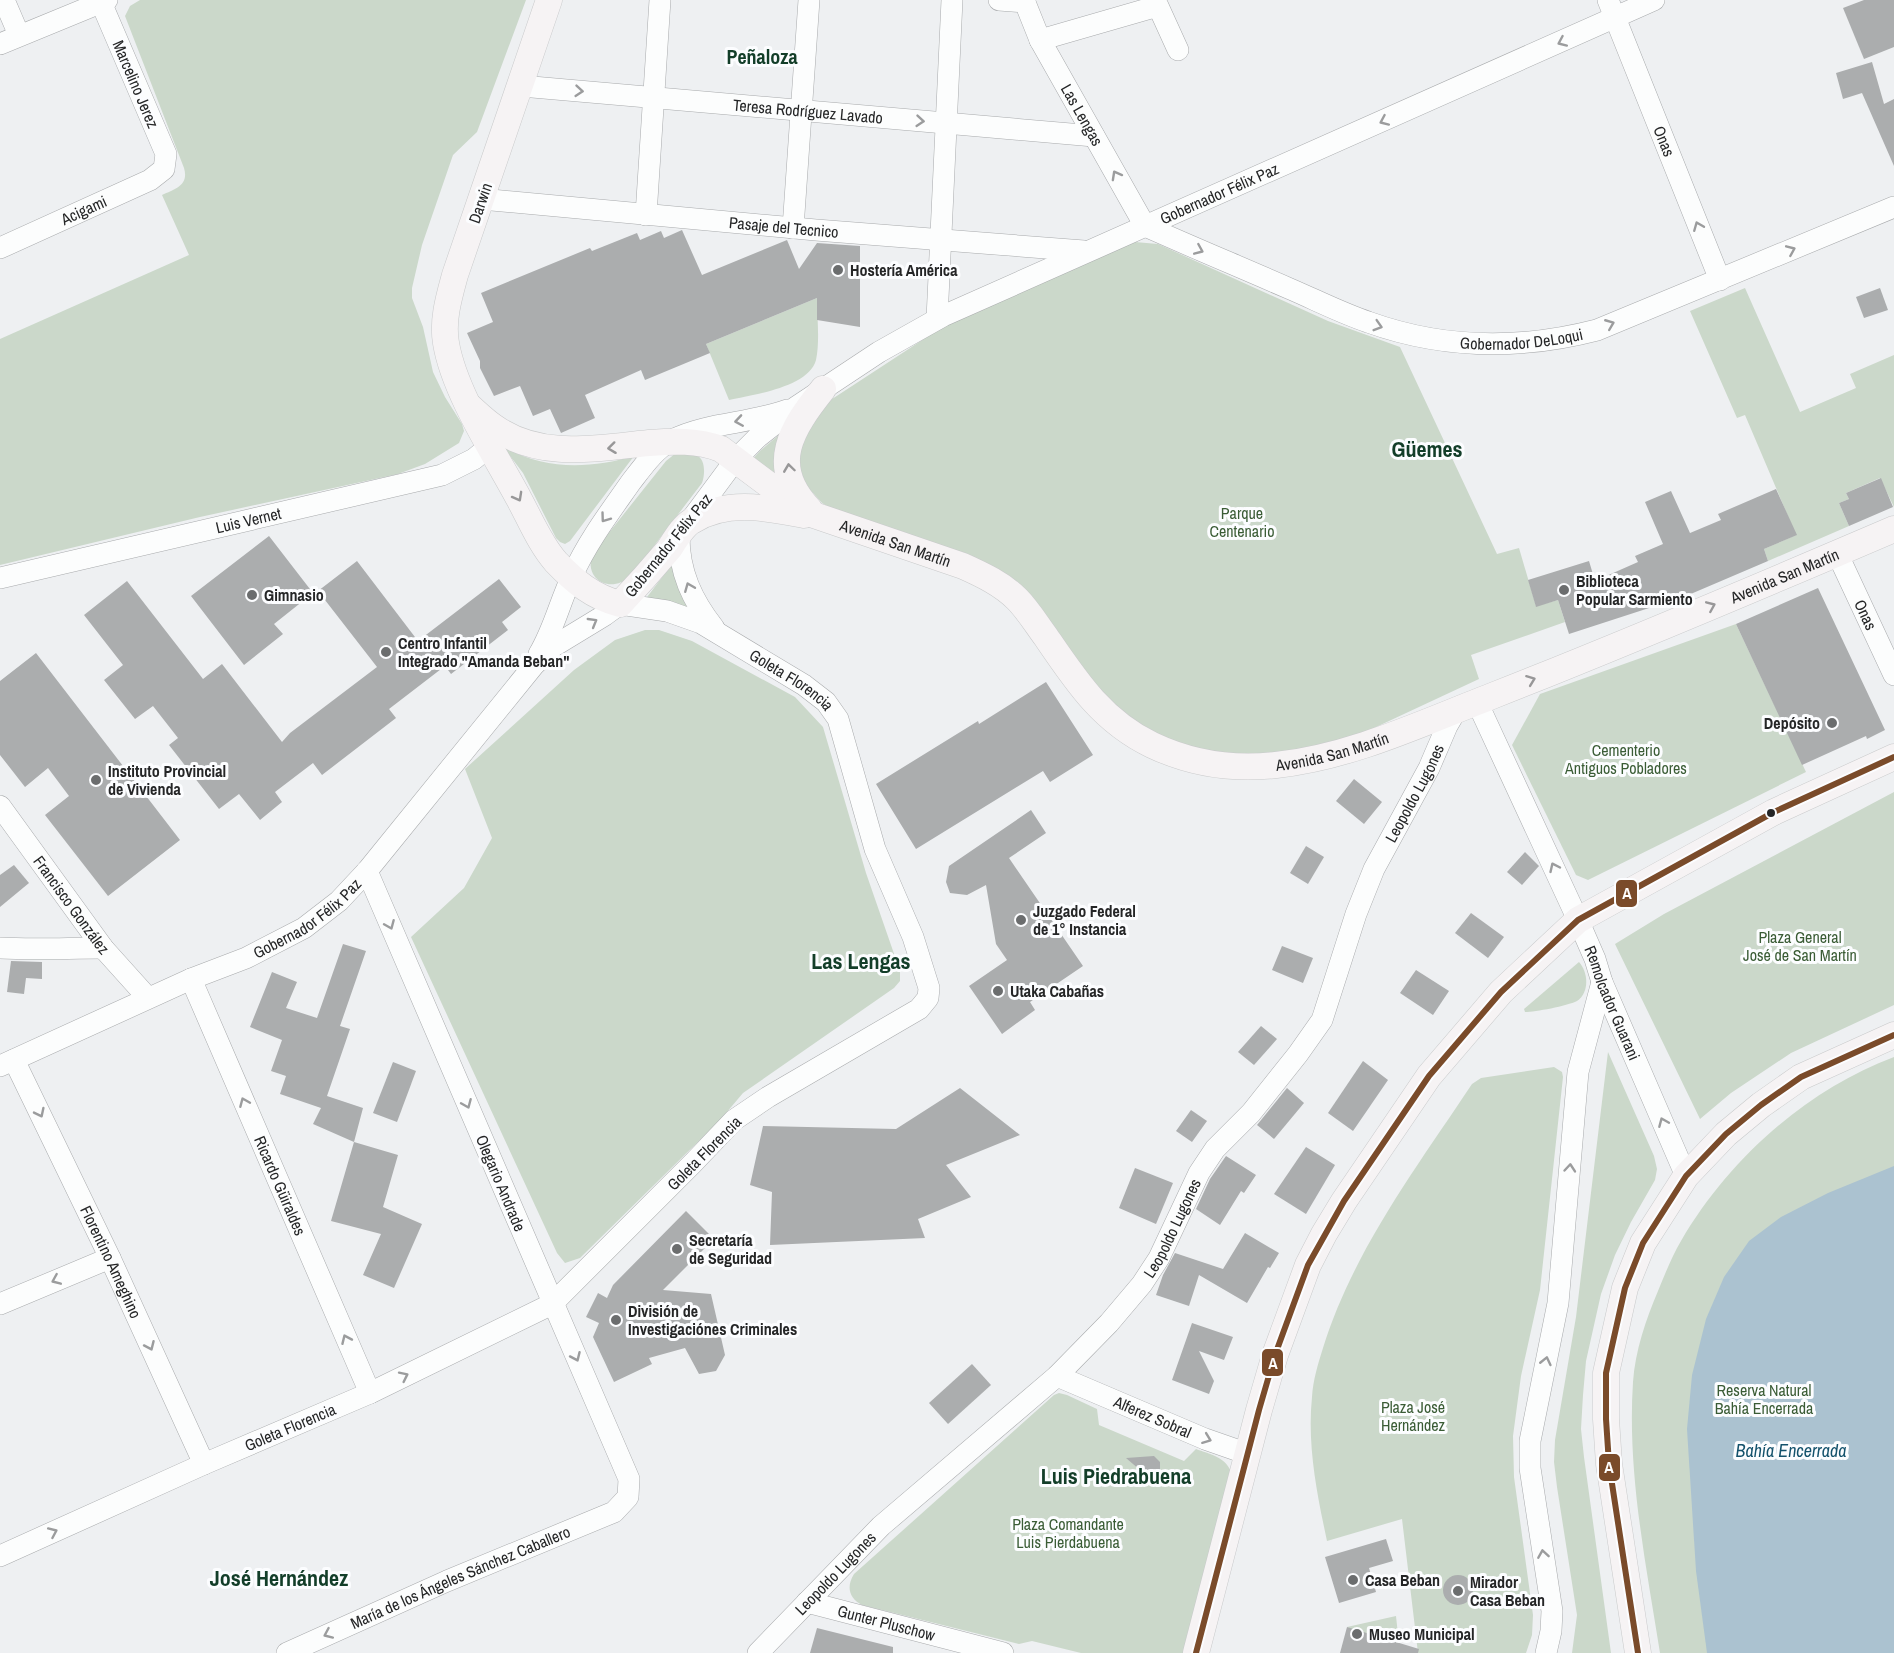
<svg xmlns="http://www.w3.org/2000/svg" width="1894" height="1653" viewBox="0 0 1894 1653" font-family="'Archivo Narrow',sans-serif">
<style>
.green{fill:#cbd8ca}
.water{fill:#abc2d0}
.building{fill:#abadae}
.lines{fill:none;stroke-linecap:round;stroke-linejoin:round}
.minor-casing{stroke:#a8aaac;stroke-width:22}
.major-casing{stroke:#c9cacb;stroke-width:27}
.minor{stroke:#fcfdfd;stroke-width:21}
.major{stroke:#f6f3f4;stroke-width:26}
.bus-1-casing{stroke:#fcfdff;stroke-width:10}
.bus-1{stroke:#7a4b2a;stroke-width:6}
.oneway{stroke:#9b9c9d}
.oneway2{stroke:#989798}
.poi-dot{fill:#6b6d6e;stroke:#fcfdff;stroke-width:2}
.bus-dot{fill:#252627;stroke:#fcfdff;stroke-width:2}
.labels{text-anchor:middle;stroke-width:6;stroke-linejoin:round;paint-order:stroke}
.street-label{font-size:16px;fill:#252627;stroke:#fcfdff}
.poi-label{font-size:16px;font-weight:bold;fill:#252627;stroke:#fcfdff;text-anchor:start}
.park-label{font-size:16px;fill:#3a5c35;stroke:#fcfdff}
.water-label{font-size:18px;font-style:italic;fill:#14526c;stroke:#fcfdff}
.quarter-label{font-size:20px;font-weight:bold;fill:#133e29;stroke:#fcfdff}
.district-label{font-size:22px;font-weight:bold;fill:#133e29;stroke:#fcfdff}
.line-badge{stroke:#fcfdff;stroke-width:2}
.badge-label{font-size:16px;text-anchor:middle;font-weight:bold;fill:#fff}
</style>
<rect width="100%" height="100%" fill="#eef0f2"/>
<g class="green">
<path d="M140,0H526L477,132L453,155L422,245L412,288V298L423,327L433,372L445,397L462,424L464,431L459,443L425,464L398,474L200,517L0,565V339L189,255L162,195C176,189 189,185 184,168L125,16L130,6Z"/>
<polygon points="1135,242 1158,244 1328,321 1400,347 1497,554 1519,548 1536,606 1558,600 1565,622 1471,655 1479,679 1359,735 1290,753 1240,755 1196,748 1173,741 1149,730 1130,719 1091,684 1032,600 837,512 822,503 805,484 800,472 798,456 800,442 826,403 930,335 953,322 1125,244"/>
<polygon points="1745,288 1800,412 1856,388 1850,374 1894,355 1894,507 1880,478 1846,493 1849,499 1839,503 1849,526 1768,561 1764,549 1796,535 1745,415 1737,418 1690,311"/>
<path d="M817,298C817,317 820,341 816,360C809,387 753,395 729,400L706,344Z"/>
<polygon points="787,428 787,483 750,462 760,451"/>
<path d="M501,444C540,471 590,469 634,456L570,541L565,544L560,542L556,538L523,473Z"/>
<path d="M676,453C682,454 691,453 696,455C706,459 705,475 702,483L631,576C611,594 584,581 592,554L666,461Z"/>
<polygon points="673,563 679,589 700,616 644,601"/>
<polygon points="1736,624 1806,772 1588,880 1576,875 1512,745 1540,694"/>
<polygon points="645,630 659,630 692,641 795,697 823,727 866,873 900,971 900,981 894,988 743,1093 721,1119 580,1258 565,1263 557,1253 411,937 464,888 492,838 465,769 574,670 615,640"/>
<polygon points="1894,792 1894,1005 1791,1053 1731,1093 1700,1119 1615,944 1664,914"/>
<path d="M1579,962C1588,972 1590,992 1577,1001C1567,1006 1535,1012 1525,1012L1524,1009Z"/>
<polygon points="1608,1052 1654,1156 1657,1169 1655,1180 1631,1222 1615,1255 1601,1294 1586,1361 1583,1395 1581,1429 1584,1457 1611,1653 1572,1653 1577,1615 1557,1487 1554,1462 1555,1440 1576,1317"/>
<path d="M1894,1057V1653H1660C1646,1564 1627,1473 1633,1382C1635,1351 1646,1319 1658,1291C1665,1274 1672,1256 1681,1241C1728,1160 1806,1090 1894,1057Z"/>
<path d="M1554,1067L1562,1072L1563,1077L1540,1290L1521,1376L1513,1436L1514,1477L1533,1615L1532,1635L1526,1653H1418L1402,1519L1327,1541C1317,1494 1307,1445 1312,1397C1313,1380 1318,1364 1323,1348C1353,1251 1417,1167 1472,1084L1481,1078Z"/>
<path d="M1059,1393L1067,1395L1097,1409L1099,1425L1184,1461L1196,1449C1209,1454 1226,1457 1231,1472L1187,1653H1081L1032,1641L1019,1644L862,1605C849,1598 846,1587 854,1574L1054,1395Z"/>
<polygon points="1396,1616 1400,1653 1347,1627"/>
</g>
<polygon class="water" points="1894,1166 1894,1653 1707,1653 1696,1571 1687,1429 1692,1375 1706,1319 1724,1277 1749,1241 1781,1217 1828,1193"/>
<g class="building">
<polygon points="1864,0 1894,0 1894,47 1864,59 1843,8"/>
<polygon points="1872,62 1884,104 1894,99 1894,166 1862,93 1843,99 1836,73"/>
<polygon points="682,230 702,275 787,240 799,269 817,243 860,246 860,327 817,320 817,298 706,344 710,353 645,380 641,370 585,395 595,418 561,433 550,409 533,416 520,386 494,396 480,368 480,361 467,333 493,322 481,293 590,248 592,251 637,233 640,240 661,231 664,238"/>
<polygon points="1880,288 1888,310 1864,318 1856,297"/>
<polygon points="1881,478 1893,507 1849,526 1839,503 1849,499 1846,493"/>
<polygon points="1776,489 1797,535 1764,549 1768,561 1686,596 1569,634 1558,600 1536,607 1528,580 1589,561 1595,581 1638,562 1635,556 1663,544 1645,502 1671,491 1690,533 1721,520 1718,514"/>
<polygon points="269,536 313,593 274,624 283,634 244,665 191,596"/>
<polygon points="357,561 418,641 499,579 521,607 502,622 508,630 451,674 445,666 389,709 396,718 322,775 313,763 275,792 282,802 260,820 239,794 219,809 169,745 178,738 153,706 135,719 104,680 123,665 84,615 127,581 203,679 222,664 282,742 290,733 377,667 318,591"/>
<polygon points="1818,588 1885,730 1867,739 1866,736 1802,765 1736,624"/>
<polygon points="36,653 180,840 108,896 45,815 69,796 48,768 25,787 0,755 0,681"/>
<polygon points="1046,682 1093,755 1050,782 1043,771 916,849 876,784 978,721 979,724"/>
<polygon points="1354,779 1382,802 1364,824 1336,801"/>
<polygon points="1031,810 1046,833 1009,858 1083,966 1030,1002 1035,1010 1002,1034 969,986 1007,960 996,944 986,885 967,895 950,893 946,882 949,866"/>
<polygon points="1306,846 1324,857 1308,884 1290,873"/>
<polygon points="1525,852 1539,866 1522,885 1507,872"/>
<polygon points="14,865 29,883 0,907 0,875"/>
<polygon points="1471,913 1504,937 1488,958 1455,933"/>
<polygon points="343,944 366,951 340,1026 350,1029 327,1096 363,1108 354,1142 313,1124 321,1108 280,1094 286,1076 271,1071 282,1040 250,1027 272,972 297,982 286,1008 317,1018"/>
<polygon points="1282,946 1313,958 1303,983 1272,970"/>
<polygon points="11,961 42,962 42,979 26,978 24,994 7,992"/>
<polygon points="1416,970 1449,991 1433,1015 1400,993"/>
<polygon points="1261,1026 1277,1039 1254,1065 1238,1052"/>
<polygon points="1363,1061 1388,1080 1353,1131 1328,1113"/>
<polygon points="393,1062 416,1071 397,1122 373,1113"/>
<polygon points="960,1088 1020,1135 946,1165 971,1197 918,1219 925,1238 770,1245 772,1192 750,1185 763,1126 896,1129"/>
<polygon points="1287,1088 1304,1103 1274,1139 1257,1125"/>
<polygon points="1191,1110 1207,1121 1192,1142 1176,1131"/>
<polygon points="354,1142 398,1155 383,1207 422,1224 394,1288 363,1275 381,1234 331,1221"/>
<polygon points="1306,1147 1335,1165 1306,1214 1274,1194"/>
<polygon points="1226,1156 1256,1175 1244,1193 1241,1191 1220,1225 1196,1209 1210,1179"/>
<polygon points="1135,1168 1173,1183 1156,1224 1119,1208"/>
<polygon points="686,1211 714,1239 663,1290 711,1294 725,1355 716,1371 699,1374 685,1348 649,1358 652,1364 614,1382 593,1337 599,1323 586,1317 598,1293 607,1298 613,1285"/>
<polygon points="1245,1233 1279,1253 1270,1268 1268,1267 1247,1303 1199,1275 1189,1306 1156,1295 1163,1275 1175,1253 1223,1269"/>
<polygon points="1192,1323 1233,1337 1224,1360 1199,1351 1214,1381 1209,1394 1172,1380"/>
<polygon points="972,1364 991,1385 948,1424 929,1403"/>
<polygon points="1154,1456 1160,1462 1160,1470 1155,1476 1147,1476 1126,1458"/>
<polygon points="1386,1539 1393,1561 1369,1568 1376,1592 1339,1603 1325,1557"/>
<circle cx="1458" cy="1590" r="15"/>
<polygon points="1347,1627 1419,1649 1418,1653 1340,1653"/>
<polygon points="817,1628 893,1647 893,1653 810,1653"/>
</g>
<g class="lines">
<g class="minor-casing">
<g id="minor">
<polyline points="4,0 19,35"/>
<polyline points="999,0 1025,2"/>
<path id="s1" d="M1024,0L1040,40L1145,226"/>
<path id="s2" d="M1608,0L1720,280"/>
<polyline points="1040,40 1158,6 1178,50"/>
<polyline points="0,44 107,0"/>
<path id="s3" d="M521,86L1094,136"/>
<path id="s4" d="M481,199L816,230L1084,251"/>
<polyline points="646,215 660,0"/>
<path id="s5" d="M1145,226C1192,247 1240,267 1288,288C1314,299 1341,313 1368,322C1443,349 1520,350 1597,330L1894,207"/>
<polyline points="793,228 809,0"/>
<path id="s6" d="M0,248L150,180L164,169L166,154L100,0"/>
<polyline points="937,319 952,0"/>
<path id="s7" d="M690,521L736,459L758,437L796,407L879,352L943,316L1654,0"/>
<path d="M679,536C679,572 692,600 714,628"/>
<path id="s8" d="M1837,553L1894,675"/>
<path id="s9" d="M0,578L442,475L474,459L490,446"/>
<path d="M539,654C554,629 560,601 573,574C588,541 610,512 631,482C642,468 656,448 672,440C709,422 749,424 787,410"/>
<path id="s10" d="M1477,702L1578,920L1595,959L1602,982L1686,1176"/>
<path id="s11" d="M0,806L103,948L148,998"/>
<path d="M0,948C34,950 68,948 103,948"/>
<path id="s12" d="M191,979L370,1393"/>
<path id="s13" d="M14,1060L110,1258L204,1464"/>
<path id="s14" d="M0,1066L191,979L246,958L304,928L339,901L367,871L534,665L554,646L605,615L620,604L667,611L701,623L804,685L826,702L838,719L875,849L913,937L929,988L928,998L919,1009L768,1097L734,1120L693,1163L552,1304L370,1393L204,1464L0,1556"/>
<polyline points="0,1304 110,1258"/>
<path id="s15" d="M1057,1376L1205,1439L1248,1454"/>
<path id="s16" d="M807,1602L1003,1653"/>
<path id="s17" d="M287,1653L447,1581L614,1512L628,1497L629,1479L367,871"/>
<path id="s18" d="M758,1653L881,1526L1057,1376L1109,1323L1142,1284L1159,1258L1199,1173L1215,1149L1251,1113L1298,1054L1322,1020L1356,914L1374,869L1429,768L1447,726L1457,709"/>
<polyline points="1546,1653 1551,1631 1552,1611 1530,1468 1530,1441 1558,1303 1578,1072 1602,982"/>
</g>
</g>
<g class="major-casing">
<g id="major">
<path d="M549,0L455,275C449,297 442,320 446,343C454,392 495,454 519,499C530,519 540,544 556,562C575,582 593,597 620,604C637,586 653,568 669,549C675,540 683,526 692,521C727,499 767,508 804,515"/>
<path id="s19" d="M469,406C477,413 485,421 494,427C540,460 597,448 649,443C674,441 697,440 721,449L805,512L963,566C983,575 1002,584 1017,599C1028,610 1037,625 1046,637C1076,681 1102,721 1152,745C1192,764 1232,770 1276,765C1351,757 1422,723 1492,696C1627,643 1761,586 1894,529"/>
<path d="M809,509C767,465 792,428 823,389"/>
<polyline points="1196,1653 1259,1410 1275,1355 1308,1265 1324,1234 1344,1201 1429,1076 1501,992 1578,920 1774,812 1894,757"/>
<polyline points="1638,1653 1609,1464 1606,1419 1606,1373 1625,1288 1643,1243 1686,1176 1726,1134 1761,1105 1801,1077 1894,1035"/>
</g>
</g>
<use href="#minor" class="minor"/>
<use href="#major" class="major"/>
<g class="bus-1-casing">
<g id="bus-1">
<polyline points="1196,1653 1259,1410 1275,1355 1308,1265 1344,1201 1429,1076 1501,992 1578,920 1774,812 1894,757"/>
<polyline points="1638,1653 1609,1464 1606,1419 1606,1373 1625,1288 1643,1243 1686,1176 1726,1134 1761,1105 1801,1077 1894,1035"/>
</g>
</g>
<use href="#bus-1" class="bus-1"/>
</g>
<defs><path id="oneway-chevron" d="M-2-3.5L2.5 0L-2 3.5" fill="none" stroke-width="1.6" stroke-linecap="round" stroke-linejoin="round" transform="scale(1.5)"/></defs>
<g class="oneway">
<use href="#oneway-chevron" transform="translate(1562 42) rotate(156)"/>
<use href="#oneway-chevron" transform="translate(579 91) rotate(5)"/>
<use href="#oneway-chevron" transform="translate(920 121) rotate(5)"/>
<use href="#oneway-chevron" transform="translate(1384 121) rotate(156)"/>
<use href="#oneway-chevron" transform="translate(1116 175) rotate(-119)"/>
<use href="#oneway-chevron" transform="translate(1698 226) rotate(-112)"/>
<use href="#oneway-chevron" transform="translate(1199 250) rotate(23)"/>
<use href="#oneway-chevron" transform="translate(1791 250) rotate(-23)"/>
<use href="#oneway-chevron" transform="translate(1610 324) rotate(-22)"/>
<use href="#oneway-chevron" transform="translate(1378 326) rotate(17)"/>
<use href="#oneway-chevron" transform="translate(739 421) rotate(171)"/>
<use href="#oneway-chevron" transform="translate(605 518) rotate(126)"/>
<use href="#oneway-chevron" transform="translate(689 587) rotate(-112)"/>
<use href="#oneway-chevron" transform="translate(593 622) rotate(-30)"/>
<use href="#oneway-chevron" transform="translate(1554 867) rotate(-115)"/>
<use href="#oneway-chevron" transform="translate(390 925) rotate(67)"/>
<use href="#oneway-chevron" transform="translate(244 1102) rotate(-113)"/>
<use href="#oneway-chevron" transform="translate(467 1104) rotate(67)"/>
<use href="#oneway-chevron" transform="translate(40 1113) rotate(64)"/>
<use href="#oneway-chevron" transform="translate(1663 1122) rotate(-113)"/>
<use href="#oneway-chevron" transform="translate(1570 1168) rotate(-85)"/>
<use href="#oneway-chevron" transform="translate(56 1280) rotate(157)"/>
<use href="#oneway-chevron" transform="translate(346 1339) rotate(-114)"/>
<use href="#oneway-chevron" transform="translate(150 1346) rotate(66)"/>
<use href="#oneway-chevron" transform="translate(576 1357) rotate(66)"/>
<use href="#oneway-chevron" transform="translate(1546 1361) rotate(-77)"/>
<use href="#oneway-chevron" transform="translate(404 1376) rotate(-26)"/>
<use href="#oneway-chevron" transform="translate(1207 1439) rotate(21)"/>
<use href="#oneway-chevron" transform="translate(53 1532) rotate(-24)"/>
<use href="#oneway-chevron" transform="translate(1543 1554) rotate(-99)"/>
<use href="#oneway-chevron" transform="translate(328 1634) rotate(156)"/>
</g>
<g class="oneway2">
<use href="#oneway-chevron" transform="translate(612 448) rotate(173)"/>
<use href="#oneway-chevron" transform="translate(789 468) rotate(-98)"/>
<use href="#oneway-chevron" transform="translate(518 497) rotate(61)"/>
<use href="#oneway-chevron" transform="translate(1711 606) rotate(-23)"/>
<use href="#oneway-chevron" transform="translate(1531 680) rotate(-21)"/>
</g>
<g class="poi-dot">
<circle cx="838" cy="270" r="6"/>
<circle cx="1564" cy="590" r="6"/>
<circle cx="252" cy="595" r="6"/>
<circle cx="386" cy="652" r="6"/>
<circle cx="1832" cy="723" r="6"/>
<circle cx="96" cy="780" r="6"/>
<circle cx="1021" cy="920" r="6"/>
<circle cx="998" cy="991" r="6"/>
<circle cx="677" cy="1249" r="6"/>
<circle cx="616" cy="1320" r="6"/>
<circle cx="1353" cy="1580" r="6"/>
<circle cx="1458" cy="1591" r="6"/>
<circle cx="1357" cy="1634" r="6"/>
</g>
<circle class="bus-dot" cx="1771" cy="813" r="5"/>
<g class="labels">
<g class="street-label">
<text transform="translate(136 84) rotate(67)" y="6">Marcelino Jerez</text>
<text dy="6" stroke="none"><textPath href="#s3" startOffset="288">Teresa Rodríguez Lavado</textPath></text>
<text dy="6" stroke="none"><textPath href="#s1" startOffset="129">Las Lengas</textPath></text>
<text dy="6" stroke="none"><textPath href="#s2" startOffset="152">Onas</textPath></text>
<text dy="6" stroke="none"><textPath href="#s7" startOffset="632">Gobernador Félix Paz</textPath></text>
<text transform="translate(480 203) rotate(-71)" y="6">Darwin</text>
<text dy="6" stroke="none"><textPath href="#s6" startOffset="92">Acigami</textPath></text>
<text dy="6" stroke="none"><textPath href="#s4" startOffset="304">Pasaje del Tecnico</textPath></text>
<text dy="6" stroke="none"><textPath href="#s5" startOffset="399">Gobernador DeLoqui</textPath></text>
<text dy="6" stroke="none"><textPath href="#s9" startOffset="255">Luis Vernet</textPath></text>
<text dy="6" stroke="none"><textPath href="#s19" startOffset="466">Avenida San Martín</textPath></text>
<text transform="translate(668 545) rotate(-51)" y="6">Gobernador Félix Paz</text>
<text dy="6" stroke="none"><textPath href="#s19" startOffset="1473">Avenida San Martín</textPath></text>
<text dy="6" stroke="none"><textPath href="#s8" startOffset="68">Onas</textPath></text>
<text dy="6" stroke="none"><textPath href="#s14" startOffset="981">Goleta Florencia</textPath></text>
<text dy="6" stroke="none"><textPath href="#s19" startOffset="987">Avenida San Martín</textPath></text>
<text dy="6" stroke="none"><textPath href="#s18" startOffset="1101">Leopoldo Lugones</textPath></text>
<text dy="6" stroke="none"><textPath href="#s11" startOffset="122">Francisco González</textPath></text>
<text dy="6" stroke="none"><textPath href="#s14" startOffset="342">Gobernador Félix Paz</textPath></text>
<text dy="6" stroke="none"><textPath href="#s10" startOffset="330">Remolcador Guarani</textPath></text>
<text transform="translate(704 1153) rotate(-45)" y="6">Goleta Florencia</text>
<text transform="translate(501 1183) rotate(67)" y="6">Olegario Andrade</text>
<text dy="6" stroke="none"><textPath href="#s12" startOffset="225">Ricardo Güiraldes</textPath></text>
<text dy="6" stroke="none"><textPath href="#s18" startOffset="597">Leopoldo Lugones</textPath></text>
<text dy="6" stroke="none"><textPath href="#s13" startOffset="224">Florentino Ameghino</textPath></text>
<text dy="6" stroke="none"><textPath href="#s15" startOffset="104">Alferez Sobral</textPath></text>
<text transform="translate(290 1427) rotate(-23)" y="6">Goleta Florencia</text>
<text dy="6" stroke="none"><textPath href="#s18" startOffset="111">Leopoldo Lugones</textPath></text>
<text dy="6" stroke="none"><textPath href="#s17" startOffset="189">María de los Ángeles Sánchez Caballero</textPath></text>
<text dy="6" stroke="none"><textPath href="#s16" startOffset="82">Gunter Pluschow</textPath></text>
</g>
<g class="poi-label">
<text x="850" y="276">Hostería América</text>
<text x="1576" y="587">Biblioteca<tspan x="1576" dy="18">Popular Sarmiento</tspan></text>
<text x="264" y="601">Gimnasio</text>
<text x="398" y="649">Centro Infantil<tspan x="398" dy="18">Integrado "Amanda Beban"</tspan></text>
<text x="1820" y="729" text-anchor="end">Depósito</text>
<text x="108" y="777">Instituto Provincial<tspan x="108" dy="18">de Vivienda</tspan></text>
<text x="1033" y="917">Juzgado Federal<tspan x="1033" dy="18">de 1° Instancia</tspan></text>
<text x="1010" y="997">Utaka Cabañas</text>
<text x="689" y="1246">Secretaría<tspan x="689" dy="18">de Seguridad</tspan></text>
<text x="628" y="1317">División de<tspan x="628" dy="18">Investigaciónes Criminales</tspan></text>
<text x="1365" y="1586">Casa Beban</text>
<text x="1470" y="1588">Mirador<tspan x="1470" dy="18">Casa Beban</tspan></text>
<text x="1369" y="1640">Museo Municipal</text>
</g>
<g class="park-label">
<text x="1242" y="519">Parque<tspan x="1242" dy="18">Centenario</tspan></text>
<text x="1626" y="756">Cementerio<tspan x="1626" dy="18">Antiguos Pobladores</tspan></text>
<text x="1800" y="943">Plaza General<tspan x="1800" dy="18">José de San Martín</tspan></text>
<text x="1764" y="1396">Reserva Natural<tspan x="1764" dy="18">Bahía Encerrada</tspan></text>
<text x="1413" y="1413">Plaza José<tspan x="1413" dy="18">Hernández</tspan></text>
<text x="1068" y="1530">Plaza Comandante<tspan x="1068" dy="18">Luis Pierdabuena</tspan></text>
</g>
<g class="water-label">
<text x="1791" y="1457">Bahía Encerrada</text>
</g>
<g class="quarter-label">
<text x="762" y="64">Peñaloza</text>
</g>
<g class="district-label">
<text x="1427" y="457">Güemes</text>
<text x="861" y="969">Las Lengas</text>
<text x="1116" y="1484">Luis Piedrabuena</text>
<text x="279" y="1586">José Hernández</text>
</g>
</g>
<g class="line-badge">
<rect x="1615" y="879" width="23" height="29" rx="6" fill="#7a4b2a"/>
<rect x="1261" y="1348" width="23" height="29" rx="6" fill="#7a4b2a"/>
<rect x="1598" y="1453" width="23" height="29" rx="6" fill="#7a4b2a"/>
</g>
<g class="badge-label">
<text x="1627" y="899">A</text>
<text x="1273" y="1369">A</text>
<text x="1609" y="1473">A</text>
</g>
</svg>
